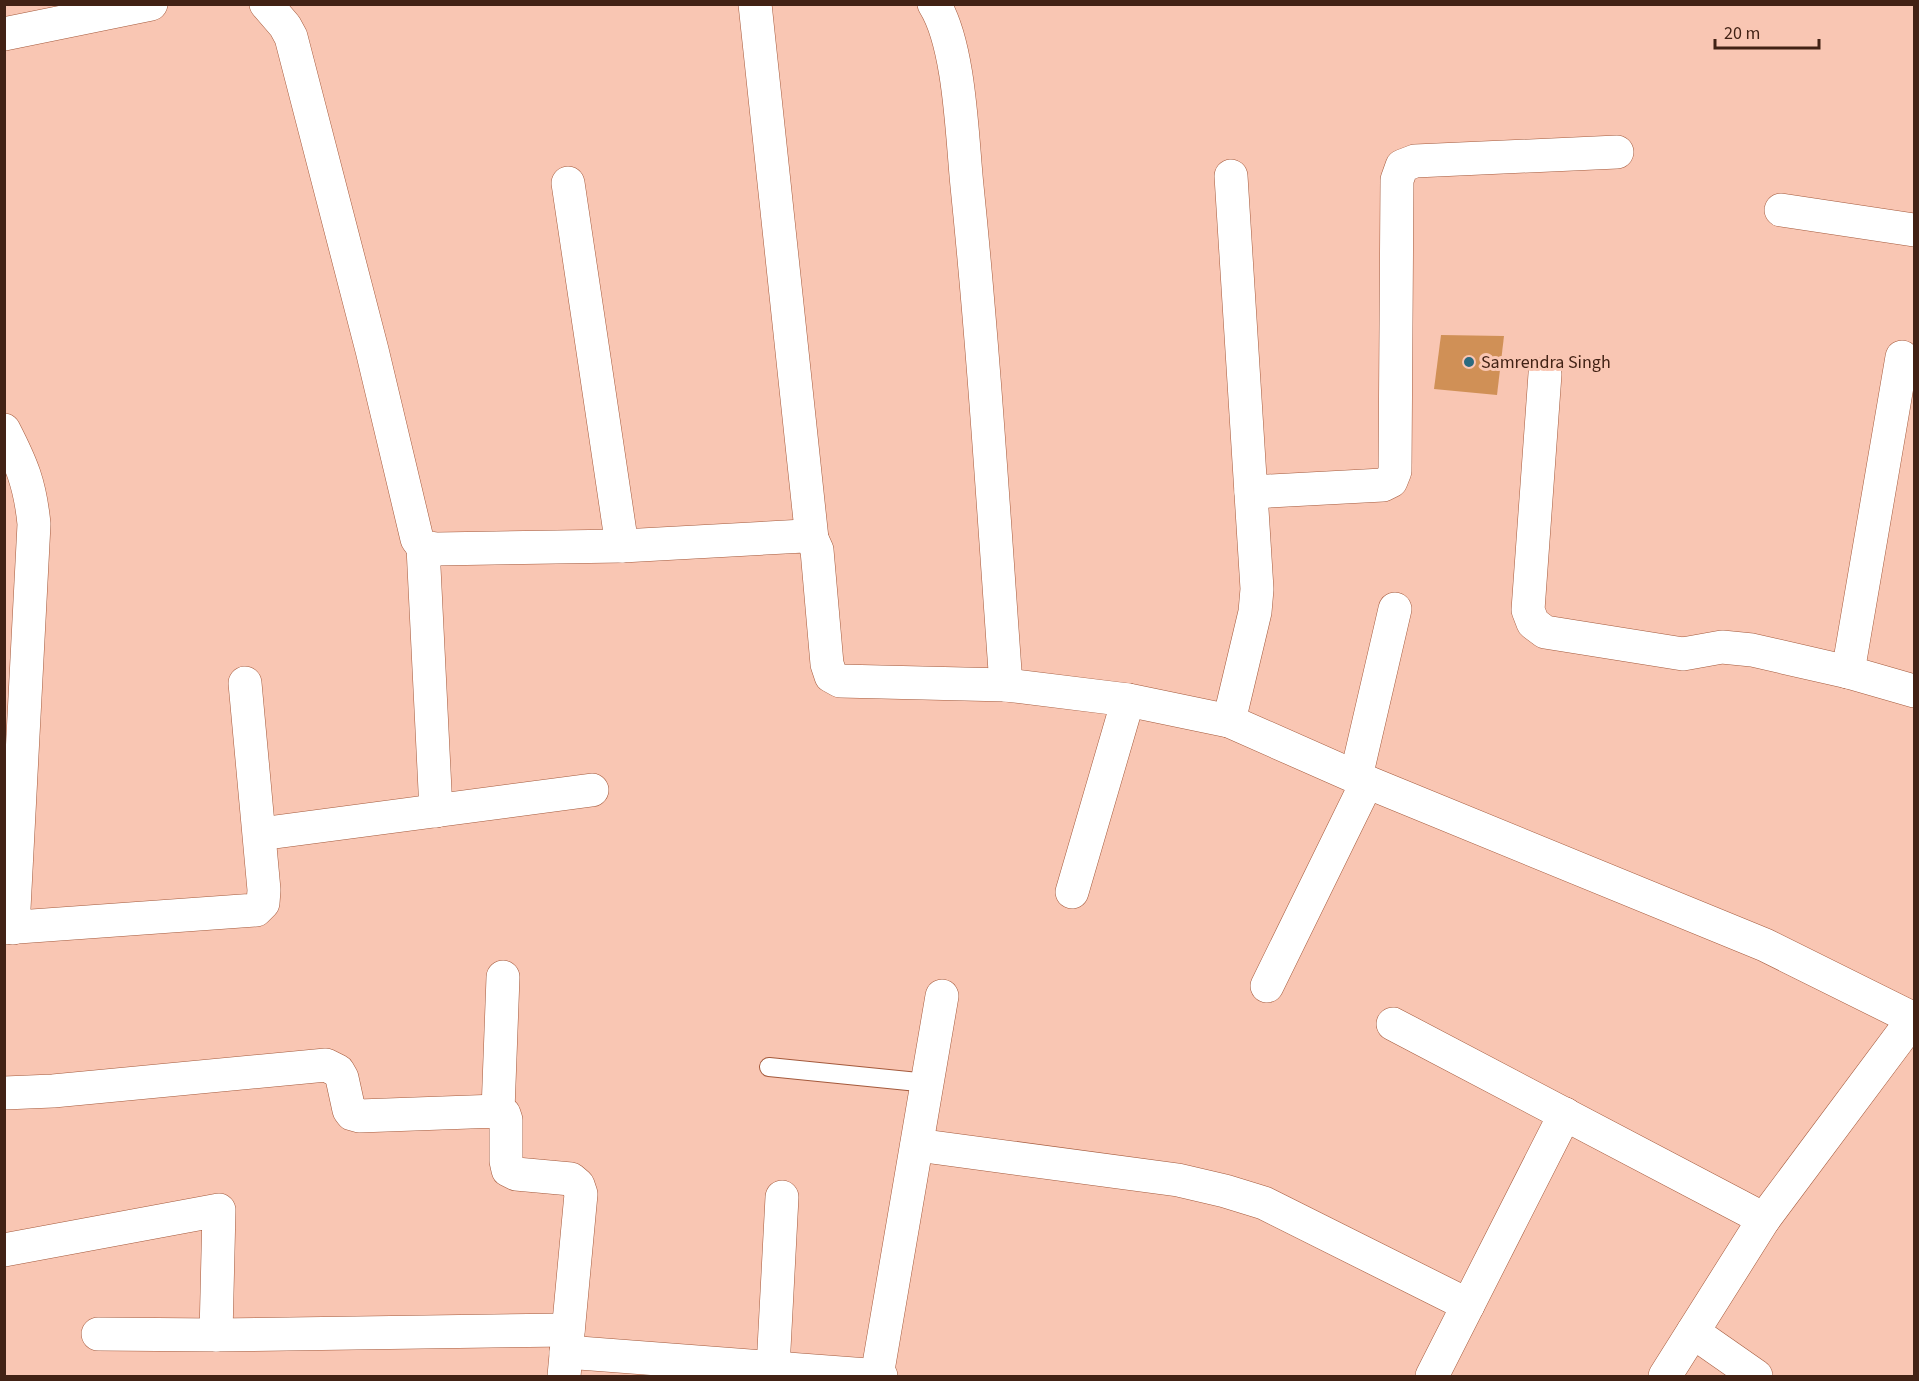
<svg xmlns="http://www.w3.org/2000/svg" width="1919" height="1381" viewBox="0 0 1919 1381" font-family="'Source Sans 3',sans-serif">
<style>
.building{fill:#d09056}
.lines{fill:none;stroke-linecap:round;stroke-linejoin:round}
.service-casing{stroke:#a4593b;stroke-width:20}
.minor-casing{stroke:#a4593b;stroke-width:34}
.service{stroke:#fff;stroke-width:18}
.minor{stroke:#fff;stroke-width:33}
.poi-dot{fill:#2b6b80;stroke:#f9c6b3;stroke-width:2}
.labels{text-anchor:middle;stroke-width:6;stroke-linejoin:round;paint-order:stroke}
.poi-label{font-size:18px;fill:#422215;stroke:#f9c6b3;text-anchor:start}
</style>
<rect width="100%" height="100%" fill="#f9c6b3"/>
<polygon class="building" points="1441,335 1504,336 1497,395 1434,389"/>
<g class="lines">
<g class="service-casing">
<polyline id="service" points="769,1067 928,1083"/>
</g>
<g class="minor-casing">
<g id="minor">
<polyline points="266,4 285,26 291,37 372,350 417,539 423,547 437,549 622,546 804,536 812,539 817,550 827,664 831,676 840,681 1006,685 1128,700 1229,721 1367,782 1765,945 1914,1019"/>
<polyline points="755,4 812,539"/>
<path d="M934,4C960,45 962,137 967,186C984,352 994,519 1006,685"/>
<polyline points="4,34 151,4"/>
<polyline points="568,183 622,546"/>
<polyline points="1781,210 1914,230"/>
<polyline points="1545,374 1528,610 1533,623 1545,632 1683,654 1722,647 1752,650 1848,672 1914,691"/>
<path d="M4,430C22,465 30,484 34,524L13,928"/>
<polyline points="1251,492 1383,485 1391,481 1395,471 1397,180 1402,166 1415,161 1617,152"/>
<polyline points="423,547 436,811"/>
<polyline points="1848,672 1902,357"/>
<polyline points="1229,721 1255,612 1257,589 1231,176"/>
<polyline points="1356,777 1395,609"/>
<polyline points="260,834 592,790"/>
<polyline points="1072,892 1128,700"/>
<polyline points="4,928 256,910 263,903 264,890 245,683"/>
<polyline points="1267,986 1367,782"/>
<polyline points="1393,1024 1764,1219"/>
<polyline points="4,1093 53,1091 326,1065 338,1071 342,1078 349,1110 352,1114 359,1116 498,1111 504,1114 506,1120 506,1161 508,1170 516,1174 571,1179 578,1185 581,1194 564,1376"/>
<polyline points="498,1111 503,977"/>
<polyline points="917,1145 1178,1180 1225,1191 1264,1203 1468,1305"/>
<polyline points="4,1250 219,1210 216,1335"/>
<polyline points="1693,1332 1756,1376"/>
<polyline points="98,1334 216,1335 568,1330"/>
<polyline points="566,1352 881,1376"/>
<polyline points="773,1368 782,1197"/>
<polyline points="877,1376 942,996"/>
<polyline points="1432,1376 1565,1114"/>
<polyline points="1665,1376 1764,1219 1914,1018"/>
</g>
</g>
<use href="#service" class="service"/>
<use href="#minor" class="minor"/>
</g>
<circle class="poi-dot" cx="1469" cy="362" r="6"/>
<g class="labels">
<g class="poi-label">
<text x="1481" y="368">Samrendra Singh</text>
</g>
</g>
<rect width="1919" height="1381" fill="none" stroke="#422215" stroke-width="12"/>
<path d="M1715 39v9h104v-9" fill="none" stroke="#422215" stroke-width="3"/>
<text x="1724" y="39" font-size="18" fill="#422215" stroke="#f9c6b3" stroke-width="4.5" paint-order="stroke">20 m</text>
</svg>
